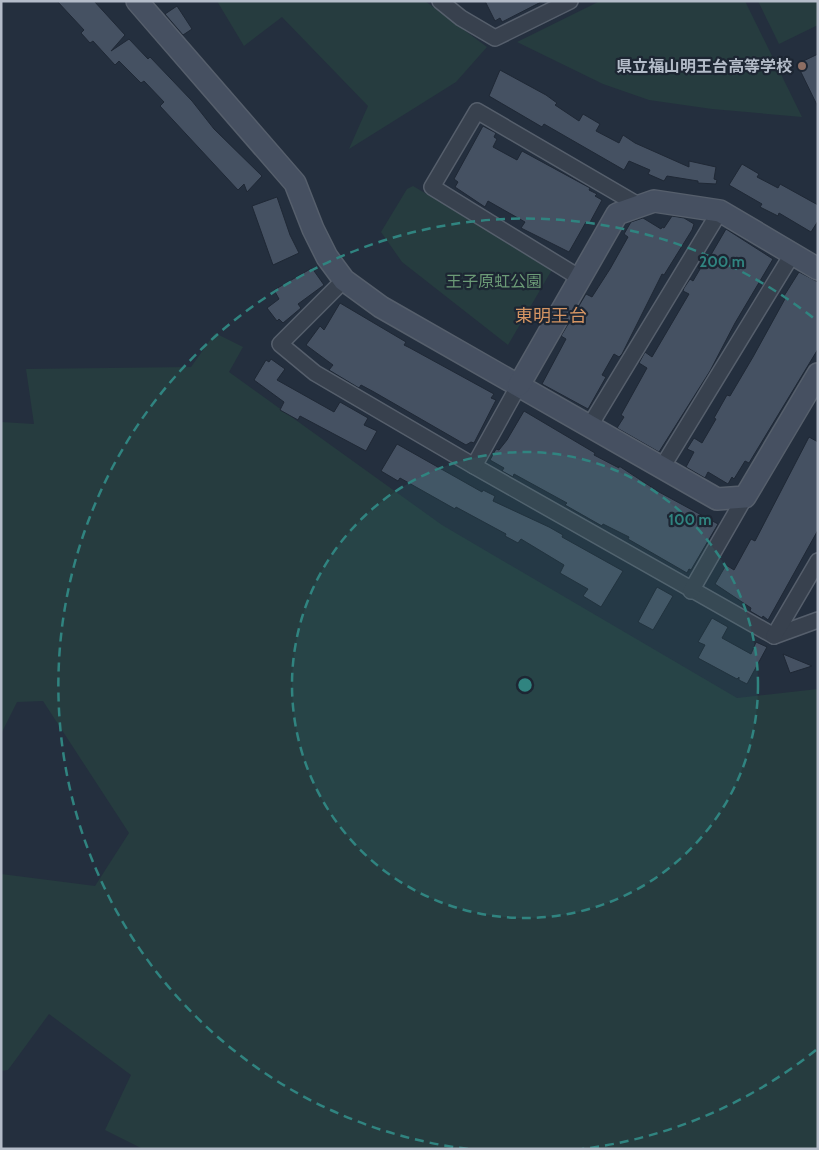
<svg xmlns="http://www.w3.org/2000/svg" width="819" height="1150" viewBox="0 0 819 1150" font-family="Cabin,'Noto Sans JP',sans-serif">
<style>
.green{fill:#263c3f}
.building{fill:#455162;stroke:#1f2835}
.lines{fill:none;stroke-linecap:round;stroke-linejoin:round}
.street-casing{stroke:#565f6c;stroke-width:18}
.secondary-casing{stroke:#565f6c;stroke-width:24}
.street{stroke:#38414e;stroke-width:15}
.secondary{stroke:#465061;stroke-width:21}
.ring{fill:none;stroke:#308480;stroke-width:2.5;stroke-dasharray:9 6}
.education-dot{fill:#8d6e63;stroke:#1d2633;stroke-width:2}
.labels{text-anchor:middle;stroke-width:4.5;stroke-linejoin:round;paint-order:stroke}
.poi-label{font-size:16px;font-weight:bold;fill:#b4bcc9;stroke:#1d2633;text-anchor:end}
.park-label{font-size:16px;fill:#6b9a76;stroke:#1d2633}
.neighbourhood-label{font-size:18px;fill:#d59563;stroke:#1d2633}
.centre{fill:#308480;stroke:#1d2633;stroke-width:2.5}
.ring-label{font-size:15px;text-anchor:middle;font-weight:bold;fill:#308480;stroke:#1d2633;stroke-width:4.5;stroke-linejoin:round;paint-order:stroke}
</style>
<rect width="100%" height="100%" fill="#242f3e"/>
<g class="green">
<polygon points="217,1 425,1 487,47 456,82 349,149 368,106 282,17 244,46"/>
<polygon points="600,1 745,1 802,117 712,109 649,100 603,84 517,42"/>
<polygon points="758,1 818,1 818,25 779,44"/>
<polygon points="413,186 553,268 508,345 402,262 381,232 407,189"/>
<polygon points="215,333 243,347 229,372 442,525 737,698 818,689 818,1149 143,1149 105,1130 131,1075 49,1014 8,1070 1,1071 1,874 95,886 129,833 43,701 17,702 1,734 1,422 34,424 26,369 191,367"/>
</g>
<g class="building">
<polygon points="57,1 94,1 125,35 111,51 129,39 148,59 150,57 192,101 214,129 262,176 247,192 244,184 238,190 160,106 164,102 144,81 141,83 119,61 115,65 93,41 90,43 81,33 84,30"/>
<polygon points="485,1 543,1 502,22 500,18 495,21"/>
<polygon points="177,6 192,29 183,35 165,14"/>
<polygon points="818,54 818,107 797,64"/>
<polygon points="500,70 546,95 557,103 555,105 579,121 583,114 600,124 596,131 619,143 623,135 635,143 689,167 689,161 716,167 714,179 717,180 716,184 698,183 698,181 667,176 664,181 648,174 650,170 629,161 624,170 544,124 542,127 489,96"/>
<polygon points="483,126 496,133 494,137 497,139 493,147 517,160 522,151 590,188 589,190 597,194 595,196 602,200 589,224 586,222 569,252 521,228 525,222 488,201 485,207 455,187 458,182 454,179"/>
<polygon points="742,164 759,174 757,177 778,188 780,184 818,205 818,221 811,232 779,213 778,216 760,207 762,204 729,185"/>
<polygon points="277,197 290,235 299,253 273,265 252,206"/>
<polygon points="672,216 684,218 694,224 692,230 664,275 662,274 622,354 619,357 614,354 602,375 606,377 588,409 542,384 566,339 561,336 586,294 592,297 610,269 628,237 624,234 631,222 643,218 661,229 662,227 664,228"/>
<polygon points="726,229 773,259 735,323 710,371 659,452 617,428 624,417 621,415 647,368 639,363 645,352 652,357 689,294 683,291 684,288 690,279 693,281 703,264 705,265"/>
<polygon points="312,268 324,285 298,304 301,308 283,323 279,319 277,321 267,308 279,299 274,290"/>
<polygon points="799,272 818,282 818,349 749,463 745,461 734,479 732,477 728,484 708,472 705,478 686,467 694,452 687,449 694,438 702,443 716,419 714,418 727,395 730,396 753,357 786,297 784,296"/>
<polygon points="340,303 406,342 404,345 410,348 494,394 491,398 496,400 474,443 471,442 466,445 374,392 361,385 359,388 329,370 333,365 306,345 320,326 324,330"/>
<polygon points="271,359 285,369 277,380 334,412 340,402 368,418 364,425 377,431 366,451 300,416 298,420 280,410 284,402 254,380 266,360 269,362"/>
<polygon points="524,411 595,453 594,455 619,468 619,466 659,492 718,524 691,570 689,569 687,573 628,539 629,537 603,524 602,526 565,505 567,503 514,474 513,477 502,471 504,468 490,460 496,449 499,450 507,440"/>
<polygon points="809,437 818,442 818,530 768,620 763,616 762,618 750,611 751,608 715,584 726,565 734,570 751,539 755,541"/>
<polygon points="397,444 482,492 483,490 495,496 493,501 549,527 563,535 562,537 623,571 601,607 583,596 588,589 560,573 564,565 521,539 518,543 505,536 506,534 456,507 455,509 400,478 398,481 381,471"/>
<polygon points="657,587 673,596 653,630 638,622"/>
<polygon points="712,618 728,627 722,638 751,654 756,642 767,647 747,684 739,680 739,677 737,679 698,658 705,645 698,642"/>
<polygon points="783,654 812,666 790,673"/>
</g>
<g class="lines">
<g class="street-casing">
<g id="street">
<polyline points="440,1 461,18 495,38 570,1"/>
<polyline points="580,278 432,187 477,111 638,205"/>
<polyline points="344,280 280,344 315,373 474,466 774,636 818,620"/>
<polyline points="589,427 720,211"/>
<polyline points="474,466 519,385"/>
<polyline points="661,469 793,253"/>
<polyline points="691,591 745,497"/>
<polyline points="774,636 818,561"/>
</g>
</g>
<g class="secondary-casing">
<g id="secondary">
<polyline points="137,1 295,183 313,229 327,257 344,280 381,307 717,499 745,497 818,374"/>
<polyline points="519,385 617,214 654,201 720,211 818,269"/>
</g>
</g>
<use href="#street" class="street"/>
<use href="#secondary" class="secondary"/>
</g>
<circle cx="525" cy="685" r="233" fill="#308480" fill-opacity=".12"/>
<g class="ring">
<circle cx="525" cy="685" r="233"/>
<path d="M816 1050A467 467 0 0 1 582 1149M468 1149A467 467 0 1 1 816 320"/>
</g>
<circle class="education-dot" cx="802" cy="66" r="5"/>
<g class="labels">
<g class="poi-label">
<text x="792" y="72">県立福山明王台高等学校</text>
</g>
<g class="park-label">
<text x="494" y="287">王子原虹公園</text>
</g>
<g class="neighbourhood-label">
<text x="551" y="322">東明王台</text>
</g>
</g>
<circle cx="525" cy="685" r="8" class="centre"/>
<g class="ring-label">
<text x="722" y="267">200 m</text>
<text x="690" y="525">100 m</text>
</g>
<rect width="819" height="1150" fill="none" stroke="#b4bcc9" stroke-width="5"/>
</svg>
